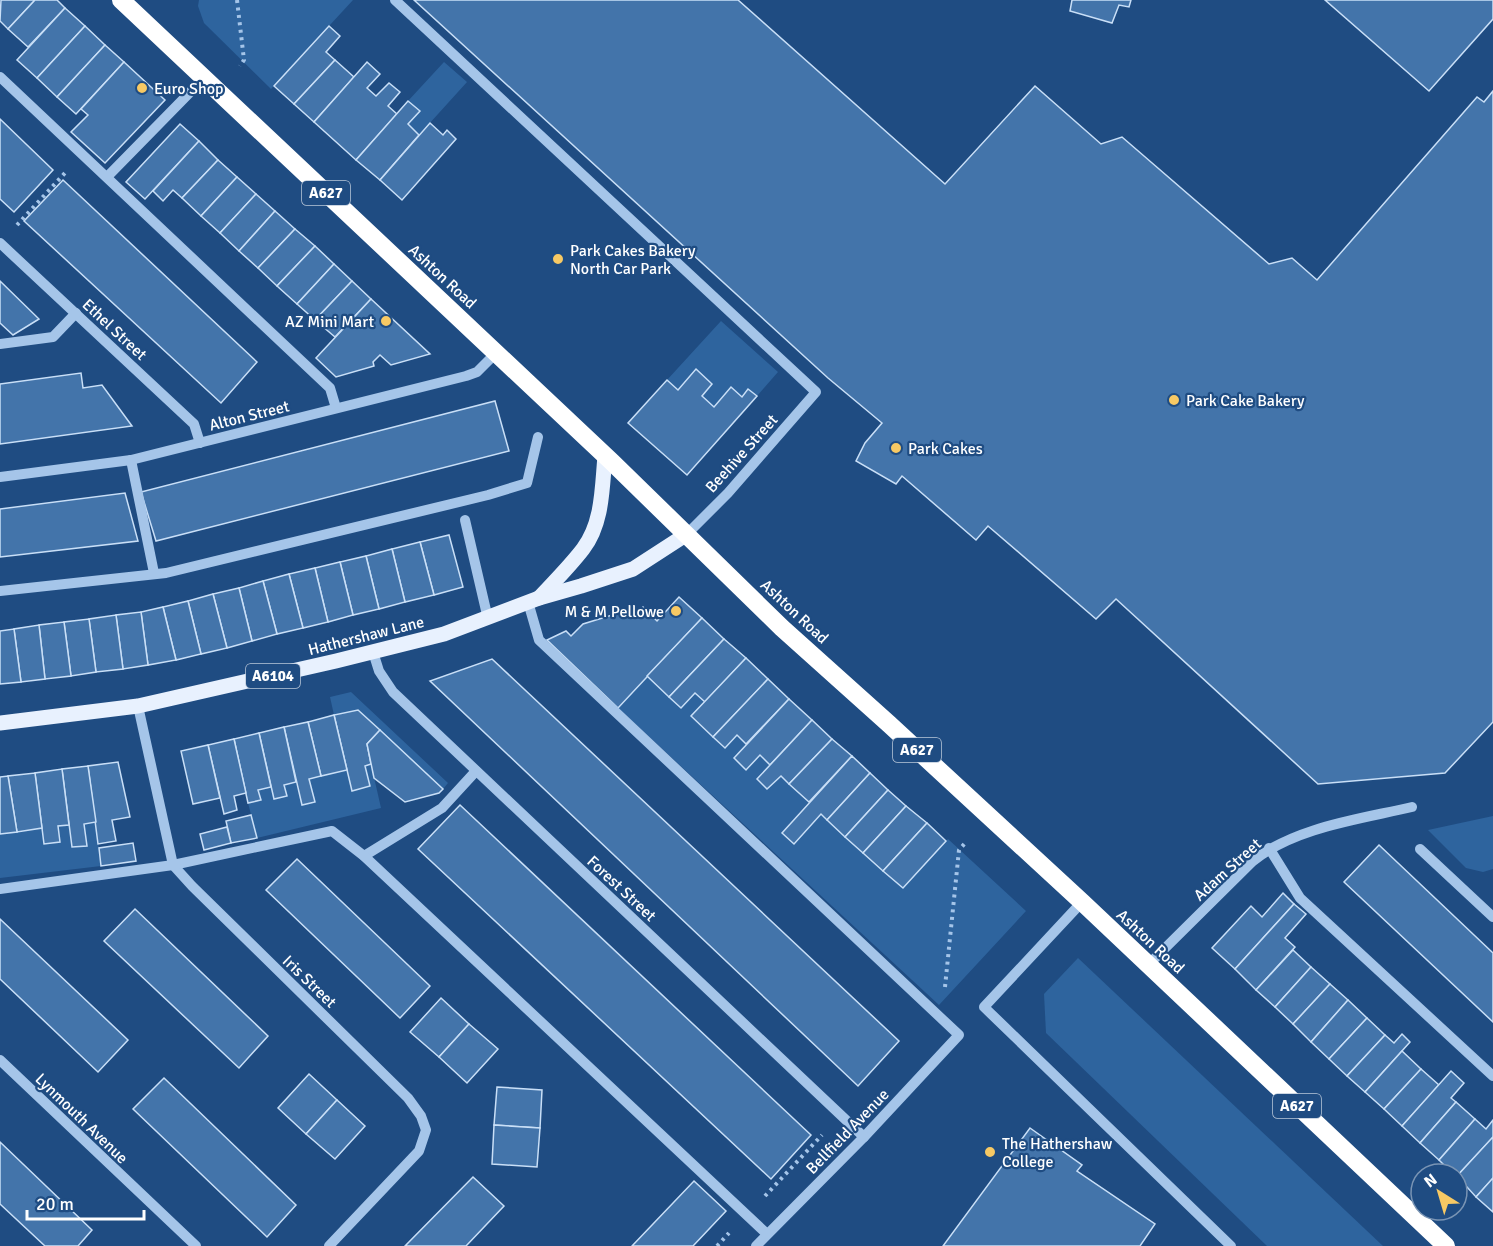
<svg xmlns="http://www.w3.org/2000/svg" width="1493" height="1246" viewBox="0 0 1493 1246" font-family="Signika,sans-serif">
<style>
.green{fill:#2e649e}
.building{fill:#4374aa;stroke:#c9dff7;stroke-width:1.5}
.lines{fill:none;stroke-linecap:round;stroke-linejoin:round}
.path{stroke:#a5c5e9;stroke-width:4;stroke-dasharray:3 4.5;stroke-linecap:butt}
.minor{stroke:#a5c5e9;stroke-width:10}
.major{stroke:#e8f1fe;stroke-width:15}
.highway{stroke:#fff;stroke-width:18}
.poi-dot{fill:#f7c964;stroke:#1f4c82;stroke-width:2}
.labels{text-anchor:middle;stroke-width:4.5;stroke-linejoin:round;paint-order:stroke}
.shield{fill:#1f4c82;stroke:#bcc9da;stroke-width:1.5}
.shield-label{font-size:15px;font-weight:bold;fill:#fff}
.poi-label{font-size:16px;fill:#fff;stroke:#1f4c82;text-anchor:start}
.street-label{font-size:16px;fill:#fff;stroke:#1f4c82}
</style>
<rect width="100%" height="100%" fill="#1f4c82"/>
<g class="green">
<polygon points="199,0 353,0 271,89 204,23 198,6"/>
<polygon points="444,62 467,82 419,135 408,124 420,111 408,101"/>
<polygon points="721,321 778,372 757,396 748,389 742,397 731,388 714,407 702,396 712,384 696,370 678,390 667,380"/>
<polygon points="647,676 680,707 695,693 705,702 691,717 724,748 737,735 746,744 734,759 747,770 760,755 770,765 757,780 767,789 781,776 809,802 782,832 794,843 821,814 903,888 948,839 1026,911 939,1005 618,708"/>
<polygon points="351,692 448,783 443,789 358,710 334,715 330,697"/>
<polygon points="371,764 381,808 257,838 248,803 260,800 258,790 271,787 274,799 287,796 284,785 296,782 302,805 314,802 309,779 347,770 352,790 369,786 365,766"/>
<polygon points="1493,816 1493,869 1483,872 1466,868 1428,830"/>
<polygon points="96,822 101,866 0,878 0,834 42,828 45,844 59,842 58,826 69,825 72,847 87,846 84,824"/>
<polygon points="1078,958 1383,1246 1267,1246 1046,1033 1044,994"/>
</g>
<g class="building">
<polygon points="1,0 35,0 8,29 0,21"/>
<polygon points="35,0 57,0 65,8 28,47 8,29"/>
<polygon points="414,0 738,0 945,184 1035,86 1101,144 1122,137 1269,264 1292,258 1317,280 1477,97 1484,102 1493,91 1493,722 1445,773 1318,784 1116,599 1096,619 988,526 976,540 902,476 896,484 856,461 865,443 882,423 828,378"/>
<polygon points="1072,0 1131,0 1129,7 1119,5 1112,23 1070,11"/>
<polygon points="1325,0 1493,0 1493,19 1429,91"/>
<polygon points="65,8 85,26 37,78 17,60"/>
<polygon points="85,26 105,45 57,97 37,78"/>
<polygon points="329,26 340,36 326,52 335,60 294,104 274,86"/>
<polygon points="105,45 124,62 76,114 57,97"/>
<polygon points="335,60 354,77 314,122 294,104"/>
<polygon points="124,62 165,100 105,163 71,132 88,115 81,109"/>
<polygon points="367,62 380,74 367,88 376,96 389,83 400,92 388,106 397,114 356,160 314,122"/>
<polygon points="408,101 420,111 408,124 419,135 380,180 356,160"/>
<polygon points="0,119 53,170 14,212 0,199"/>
<polygon points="430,123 443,135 447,130 456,139 402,200 380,180"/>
<polygon points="180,124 199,141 145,199 126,182"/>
<polygon points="199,141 218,160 182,198 173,190 163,201 153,191"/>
<polygon points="218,160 237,177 201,216 182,198"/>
<polygon points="237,177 256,194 220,233 201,216"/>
<polygon points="63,180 257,362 221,403 24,221"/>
<polygon points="256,194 275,211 239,251 220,233"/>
<polygon points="275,211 295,229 258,268 239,251"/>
<polygon points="295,229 315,246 277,286 258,268"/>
<polygon points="315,246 334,264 297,304 277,286"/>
<polygon points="334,264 352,281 315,320 297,304"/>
<polygon points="0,281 39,319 13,335 0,323"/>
<polygon points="352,281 371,299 335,337 315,320"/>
<polygon points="371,299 430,354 391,365 380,355 373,362 374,366 336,377 316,358"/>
<polygon points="696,369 712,384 702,396 714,407 731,387 742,397 748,389 757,396 687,475 628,423 667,380 678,390"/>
<polygon points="81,373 83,388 102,385 132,426 0,444 0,384"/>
<polygon points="495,401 509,451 156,541 141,492"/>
<polygon points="125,493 138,541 0,557 0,509"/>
<polygon points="449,535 463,587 434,595 420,542"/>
<polygon points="420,542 434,595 405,602 392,549"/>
<polygon points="392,549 405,602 379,609 366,556"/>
<polygon points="366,556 379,609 353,615 340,562"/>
<polygon points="340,562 353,615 328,622 315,568"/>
<polygon points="315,568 328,622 303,628 289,574"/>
<polygon points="289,574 303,628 277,634 263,581"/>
<polygon points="263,581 277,634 252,641 239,588"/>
<polygon points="239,588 252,641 227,648 213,594"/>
<polygon points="213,594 227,648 201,654 188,601"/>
<polygon points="679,597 702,618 618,708 547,640 566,631 571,636 583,624 625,611 632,617 643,607 657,621"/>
<polygon points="188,601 201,654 176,660 163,607"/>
<polygon points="163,607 176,660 148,665 141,612"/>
<polygon points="141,612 148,665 123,669 116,615"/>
<polygon points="116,615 123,669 96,672 89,619"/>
<polygon points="702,618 724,639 669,697 647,676"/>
<polygon points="89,619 96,672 71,676 64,622"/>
<polygon points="64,622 71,676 45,679 39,625"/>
<polygon points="39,625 45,679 21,682 14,629"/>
<polygon points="14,629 21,682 0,684 0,631"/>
<polygon points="724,639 746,658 705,702 695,693 681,708 669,697"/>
<polygon points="746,658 768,679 713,737 691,716"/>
<polygon points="492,659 899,1041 858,1086 430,681"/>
<polygon points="768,679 789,699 746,744 737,735 725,748 713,737"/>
<polygon points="789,699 812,720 770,765 760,755 746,770 734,758"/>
<polygon points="358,710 380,730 367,744 371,764 365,766 370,786 352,791 334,715"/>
<polygon points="334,715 347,770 321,776 308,722"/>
<polygon points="812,720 832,739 789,784 781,776 767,789 757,779"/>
<polygon points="308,722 321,776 309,779 315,802 302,805 284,727"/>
<polygon points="284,727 296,782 284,785 287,796 274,799 259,733"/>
<polygon points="380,730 443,789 439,793 405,802 374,778 367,744"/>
<polygon points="259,733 271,787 258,790 261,800 248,803 234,739"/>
<polygon points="234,739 246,793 234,796 237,810 224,814 208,745"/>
<polygon points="832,739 852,756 809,802 789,784"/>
<polygon points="208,745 220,798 193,804 181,751"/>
<polygon points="852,756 870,773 827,820 821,814 794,844 782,833"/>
<polygon points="118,762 130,817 112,820 116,841 98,844 88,766"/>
<polygon points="88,766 96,822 84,824 87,846 72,847 62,769"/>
<polygon points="62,769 69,825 58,826 60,842 44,844 35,773"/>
<polygon points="35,773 42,828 17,832 8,776"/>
<polygon points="870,773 888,790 845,837 827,820"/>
<polygon points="8,776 17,832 0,834 0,777"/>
<polygon points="888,790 906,806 863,853 845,837"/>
<polygon points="460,805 811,1135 771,1179 418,849"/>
<polygon points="906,806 927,823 883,871 863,853"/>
<polygon points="251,815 257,838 231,843 226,821"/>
<polygon points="927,823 946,841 903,888 883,871"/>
<polygon points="227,827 231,843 204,850 200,834"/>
<polygon points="133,843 136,861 101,866 99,848"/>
<polygon points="1379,845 1493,953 1493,1022 1344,882"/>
<polygon points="297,859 430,986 400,1018 266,890"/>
<polygon points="1283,893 1294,904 1235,969 1212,948 1251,906 1262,917"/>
<polygon points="1294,904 1306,914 1285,938 1295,947 1256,990 1235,969"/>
<polygon points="135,909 268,1036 239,1068 104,941"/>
<polygon points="0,919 128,1040 98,1072 0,979"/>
<polygon points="1293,950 1311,967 1275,1007 1256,990"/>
<polygon points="1311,967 1330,984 1293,1024 1275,1007"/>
<polygon points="1330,984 1348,1000 1311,1042 1293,1024"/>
<polygon points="441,998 469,1024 439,1057 410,1032"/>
<polygon points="1348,1000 1367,1018 1329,1059 1311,1042"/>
<polygon points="1367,1018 1385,1035 1347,1076 1329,1059"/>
<polygon points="469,1024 498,1049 467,1083 439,1057"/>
<polygon points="1402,1034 1410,1042 1365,1092 1347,1076 1385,1035 1394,1043"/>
<polygon points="1402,1051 1421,1069 1384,1109 1365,1092"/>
<polygon points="1421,1069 1439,1085 1402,1126 1384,1109"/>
<polygon points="1451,1071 1464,1083 1451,1098 1456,1102 1420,1143 1402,1126"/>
<polygon points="309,1074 337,1100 306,1134 278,1108"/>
<polygon points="164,1078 296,1205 267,1237 133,1109"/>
<polygon points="497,1087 542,1090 540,1128 494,1125"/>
<polygon points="337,1100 365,1126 335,1159 306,1134"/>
<polygon points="1456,1102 1475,1119 1439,1160 1420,1143"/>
<polygon points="1475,1119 1486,1129 1493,1120 1493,1137 1457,1176 1457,1174 1453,1174 1439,1160"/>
<polygon points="494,1125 540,1128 537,1167 492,1164"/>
<polygon points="1030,1128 1082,1165 1077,1171 1155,1224 1140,1246 943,1246"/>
<polygon points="1493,1137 1493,1178 1476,1197 1457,1176"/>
<polygon points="0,1142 92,1230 78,1246 45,1246 0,1204"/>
<polygon points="473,1177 504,1206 466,1246 405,1246"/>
<polygon points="1493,1178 1493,1212 1476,1197"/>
<polygon points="694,1181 726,1211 693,1246 632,1246"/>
</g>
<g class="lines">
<g class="path">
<polyline points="237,0 244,60 240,66"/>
<polyline points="17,225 65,173"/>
<polyline points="945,987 959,850 967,841"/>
<polyline points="765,1196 822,1135"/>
<polyline points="717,1246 729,1233"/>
</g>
<g class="minor">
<polyline points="395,0 816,392 728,493 687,534"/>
<polyline points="0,77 330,388 336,408"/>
<polyline points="107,177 204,78"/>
<polyline points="0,243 194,424 200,443"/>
<polyline points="0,344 53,337 76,313"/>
<polyline points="131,460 154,573"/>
<polyline points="0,477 131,460 466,376 477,372 496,353"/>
<polyline points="465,520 488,619"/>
<polyline points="0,591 166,573 488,495 527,483 538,437"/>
<polyline points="528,602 539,640 959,1035 864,1137 756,1246"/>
<polyline points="373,652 379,671 393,692 864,1137"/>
<polyline points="138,706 173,865 192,886 408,1098 421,1116 426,1130 419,1151 329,1246"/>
<polyline points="1269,848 1300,898 1493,1076"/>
<polyline points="1420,849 1493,917"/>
<polyline points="364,856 442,808 476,771"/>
<polyline points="0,889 173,865 332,831 364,856 767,1234"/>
<polyline points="1082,902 984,1007 1231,1246"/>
<path d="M1148,965L1253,861C1295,827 1361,819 1412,807"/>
<polyline points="0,1060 196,1246"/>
</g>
<g class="major">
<path d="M539,598C554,582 570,566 583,549C603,523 602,487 605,456"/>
<polyline points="0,723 138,706 336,661 444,634 539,598 581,586 633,569 687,534"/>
</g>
<polyline class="highway" points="121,0 612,462 782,628 889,724 1082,902 1446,1246"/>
</g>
<g class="poi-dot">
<circle cx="142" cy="88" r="6"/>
<circle cx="558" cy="259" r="6"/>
<circle cx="386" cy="321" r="6"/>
<circle cx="1174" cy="400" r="6"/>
<circle cx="896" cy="448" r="6"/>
<circle cx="676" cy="611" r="6"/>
<circle cx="990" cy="1152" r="6"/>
</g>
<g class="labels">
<g class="shield">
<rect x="302" y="181" width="48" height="24" rx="4.5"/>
<rect x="246" y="664" width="54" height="24" rx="4.5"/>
<rect x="893" y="738" width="48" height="24" rx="4.5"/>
<rect x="1273" y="1094" width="48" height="24" rx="4.5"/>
</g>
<g class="shield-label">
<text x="326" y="198">A627</text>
<text x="273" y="681">A6104</text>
<text x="917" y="755">A627</text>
<text x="1297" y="1111">A627</text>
</g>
<g class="poi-label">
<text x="154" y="94">Euro Shop</text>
<text x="570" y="256">Park Cakes Bakery<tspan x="570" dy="18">North Car Park</tspan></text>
<text x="374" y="327" text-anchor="end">AZ Mini Mart</text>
<text x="1186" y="406">Park Cake Bakery</text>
<text x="908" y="454">Park Cakes</text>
<text x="664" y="617" text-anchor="end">M &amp; M Pellowe</text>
<text x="1002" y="1149">The Hathershaw<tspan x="1002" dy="18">College</tspan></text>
</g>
<g class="street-label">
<text transform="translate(443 276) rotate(43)" y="6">Ashton Road</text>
<text transform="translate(115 329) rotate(43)" y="6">Ethel Street</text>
<text transform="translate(249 415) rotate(-14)" y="6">Alton Street</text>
<text transform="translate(741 453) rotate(-48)" y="6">Beehive Street</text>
<text transform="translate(795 611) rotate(43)" y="6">Ashton Road</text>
<text transform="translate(366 635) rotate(-14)" y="6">Hathershaw Lane</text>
<text transform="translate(1227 869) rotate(-42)" y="6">Adam Street</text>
<text transform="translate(622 888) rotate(43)" y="6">Forest Street</text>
<text transform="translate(1151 941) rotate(43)" y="6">Ashton Road</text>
<text transform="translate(310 981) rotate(44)" y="6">Iris Street</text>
<text transform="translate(82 1118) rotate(44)" y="6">Lynmouth Avenue</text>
<text transform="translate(847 1131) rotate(-46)" y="6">Bellfield Avenue</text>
</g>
</g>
<g transform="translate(1439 1192) rotate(323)"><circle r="28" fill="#1f4c82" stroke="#7994b4" stroke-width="1.5"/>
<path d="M0-4.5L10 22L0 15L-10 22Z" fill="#f7c964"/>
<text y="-9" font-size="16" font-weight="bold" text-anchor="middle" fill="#ffffff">N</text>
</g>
<path d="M27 1210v9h117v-9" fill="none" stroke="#ffffff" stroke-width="3"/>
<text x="36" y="1210" font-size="18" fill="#ffffff" stroke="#1f4c82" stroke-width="4.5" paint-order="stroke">20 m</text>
</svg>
